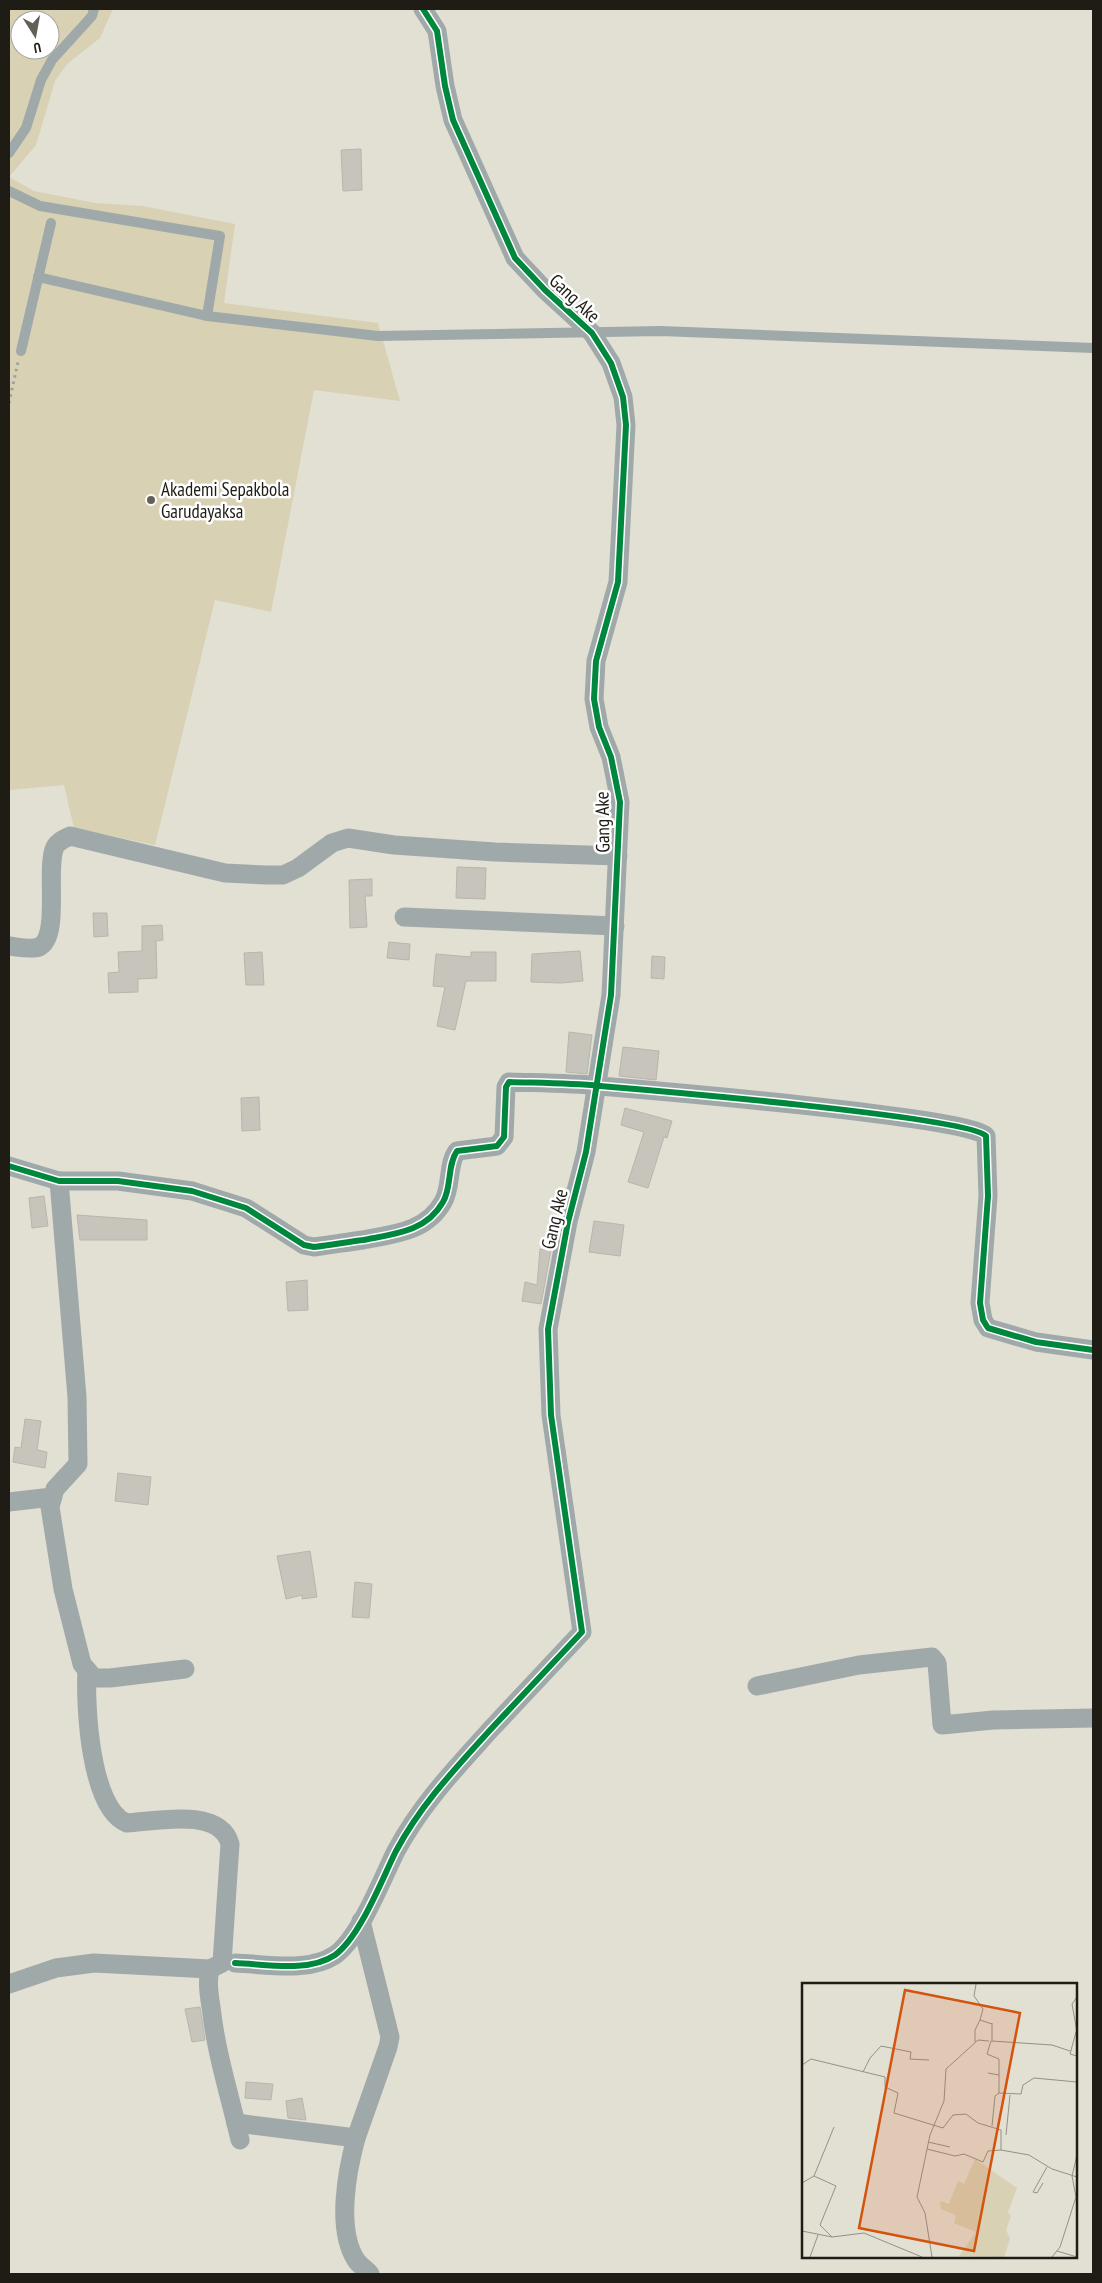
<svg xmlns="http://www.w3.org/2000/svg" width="1102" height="2283" viewBox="0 0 1102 2283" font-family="'PT Sans Narrow',sans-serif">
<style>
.green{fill:#d8d1b3;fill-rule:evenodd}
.building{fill:#c7c5bb;stroke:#b8b6ac}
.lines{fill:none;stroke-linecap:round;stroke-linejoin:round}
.path{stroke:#9ca3a1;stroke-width:3;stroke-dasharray:2.5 4;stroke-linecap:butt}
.lane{stroke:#a0a9a9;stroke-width:10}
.street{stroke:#a0a9a9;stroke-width:19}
.cycleway-casing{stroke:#fff;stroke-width:9}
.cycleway{stroke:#00873e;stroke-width:6}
.poi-dot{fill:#636058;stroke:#fff;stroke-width:2}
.labels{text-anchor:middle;stroke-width:5;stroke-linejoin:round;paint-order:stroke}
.street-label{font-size:19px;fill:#1e1c15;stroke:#fff}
.poi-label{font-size:19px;fill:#1e1c15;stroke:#fff;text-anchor:start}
.inset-road{fill:none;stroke:#949187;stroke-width:1}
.view{fill:#d4530d;fill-opacity:0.15;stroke:#d4530d;stroke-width:2.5}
.inset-edge{fill:none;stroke:#1e1c15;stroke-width:2.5}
</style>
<rect width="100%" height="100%" fill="#e2dfd3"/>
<path class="green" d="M9,9H113L100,38L67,64L55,81L36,145L9,177L34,191L95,203L142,206L235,224L224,303L378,323L400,401L314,390L271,612L215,600L155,845L74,828L64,785L9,790ZM20,20H50V50H20Z"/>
<g class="building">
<polygon points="361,149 362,190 343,191 341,150"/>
<polygon points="457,867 486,868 485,899 456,898"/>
<polygon points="372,879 372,896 365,896 367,927 350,928 349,880"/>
<polygon points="93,913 107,913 108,936 94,937"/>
<polygon points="162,925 163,940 156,941 157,978 138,979 138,992 109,993 108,973 119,972 118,952 142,951 142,926"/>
<polygon points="389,942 410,944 409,960 387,958"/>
<polygon points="580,951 583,981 561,983 531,982 532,954"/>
<polygon points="262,952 264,985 246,985 244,953"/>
<polygon points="471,952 496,952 496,981 466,981 455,1030 437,1026 445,987 433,986 436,954 471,957"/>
<polygon points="652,956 665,957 664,979 651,978"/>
<polygon points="569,1032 592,1035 587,1074 566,1072"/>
<polygon points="623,1047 659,1051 656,1080 619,1076"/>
<polygon points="259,1097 260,1130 242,1131 241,1098"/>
<polygon points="625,1108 672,1121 667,1138 664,1137 648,1188 628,1182 644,1132 621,1125"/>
<polygon points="44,1196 48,1226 32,1228 29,1198"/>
<polygon points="77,1215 147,1220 147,1240 80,1240"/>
<polygon points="594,1221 624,1225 620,1256 589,1252"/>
<polygon points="540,1249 551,1250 541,1304 522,1301 525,1282 537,1285"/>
<polygon points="307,1280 308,1310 288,1311 286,1282"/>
<polygon points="25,1419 41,1421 37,1450 47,1452 45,1468 13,1462 15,1447 21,1448"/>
<polygon points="118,1473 151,1477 148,1505 115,1501"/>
<polygon points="310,1551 317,1597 302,1599 302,1595 286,1599 277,1556"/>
<polygon points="355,1582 372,1584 369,1618 352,1617"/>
<polygon points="200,2007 205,2040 192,2042 185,2009"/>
<polygon points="246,2082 273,2084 271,2100 245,2098"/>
<polygon points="302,2098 306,2120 288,2118 286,2101"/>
</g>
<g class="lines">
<polyline class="path" points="9,403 18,362"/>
<g class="lane">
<polyline points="9,153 26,128 41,80 52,60 92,16 94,9"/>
<polyline points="9,191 40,206 220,236 207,316"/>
<polyline points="38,277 207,316 378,336 661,331 1093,348"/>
<polyline points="21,351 51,223"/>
</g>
<g class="street">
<polyline points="404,917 615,926"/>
<path d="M9,946C18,947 31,950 39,947C61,937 45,867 55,847C58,841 64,839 70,836L225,873L266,875H283L298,868L332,843L348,838L394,845L495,852L618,856"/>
<path d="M9,1166L59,1181H118L192,1191L246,1208L304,1245L314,1247C331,1245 347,1242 363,1240C394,1234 426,1232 443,1202C452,1187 447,1165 457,1151L497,1146L504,1137L506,1087L509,1082C540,1083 570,1083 600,1086C648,1090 969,1117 986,1136L988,1196L980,1303L983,1320L988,1328L1036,1342L1093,1350"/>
<polyline points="59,1181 77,1397 78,1464 55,1489 50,1507 63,1589 82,1664 94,1678 110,1678 185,1669"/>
<polyline points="9,1502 52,1497"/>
<polyline points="757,1686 859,1665 932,1657 937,1663 942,1725 993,1720 1093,1718"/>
<path d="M235,1963C266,1964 308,1973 335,1955C360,1937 382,1879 396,1851C422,1803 455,1769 491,1729C521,1697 551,1665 582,1632L551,1415L548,1329L568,1222L586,1152L611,995L620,802L611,757L599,727L594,699L596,661L618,582L626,425L623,397L611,363L592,333L545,290L515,258L453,120L445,86L437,31L423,9"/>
<path d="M210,1969C207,1982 209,1994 211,2007C216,2053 230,2096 240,2140"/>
<path d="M9,1984L56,1968L94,1963L210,1969L222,1963L230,1844C220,1807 156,1821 127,1823C90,1809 85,1705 87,1670"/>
<path d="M236,2123L356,2138C347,2171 336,2229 356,2260C360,2266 366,2269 370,2274"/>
<polyline points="356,2138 388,2047 390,2037 361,1921"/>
</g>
<g class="cycleway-casing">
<g id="cycleway">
<path d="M9,1166L59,1181H118L192,1191L246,1208L304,1245L314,1247C331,1245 347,1242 363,1240C394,1234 426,1232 443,1202C452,1187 447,1165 457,1151L497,1146L504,1137L506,1087L509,1082C540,1083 570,1083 600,1086C648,1090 969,1117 986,1136L988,1196L980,1303L983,1320L988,1328L1036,1342L1093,1350"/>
<path d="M235,1963C266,1964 308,1973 335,1955C360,1937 382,1879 396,1851C422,1803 455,1769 491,1729C521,1697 551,1665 582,1632L551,1415L548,1329L568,1222L586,1152L611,995L620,802L611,757L599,727L594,699L596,661L618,582L626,425L623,397L611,363L592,333L545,290L515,258L453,120L445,86L437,31L423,9"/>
</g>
</g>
<use href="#cycleway" class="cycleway"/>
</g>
<circle class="poi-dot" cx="151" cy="500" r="5"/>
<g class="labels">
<g class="street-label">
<text transform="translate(575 298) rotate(43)" y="7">Gang Ake</text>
<text transform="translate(602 822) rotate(-91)" y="7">Gang Ake</text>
<text transform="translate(554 1219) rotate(-77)" y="7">Gang Ake</text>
</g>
<g class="poi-label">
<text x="161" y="496">Akademi Sepakbola<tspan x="161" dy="22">Garudayaksa</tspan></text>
</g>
</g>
<g transform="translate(802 1983)">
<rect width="275" height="275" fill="#e2dfd3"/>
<path d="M173,176L215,205L206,229L209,233L204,247L208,256L202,274L157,273L174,249L152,240L154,232L139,226L138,218L147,221L156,198L162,201Z" fill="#d8d1b3"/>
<path class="inset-road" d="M174,1L172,13L181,26L178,37L190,41M275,14L270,21L275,49M274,49L268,71L275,73M190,58V40M173,59V47L178,37M0,82L9,76L83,94V104L96,110L92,130L141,145L151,132L164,131L176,140L199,147V167L227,172L250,186L275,194M61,89L68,75L79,63L109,69L108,76L127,77M186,90L197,92V110L193,113L190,143M197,92V76L185,71L189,58L250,62L268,68M197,110L219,111L221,102L232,95L275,99M204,152L208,112M126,159L148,164M125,166L153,173L162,171L181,179L186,168L199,167M12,193L34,203L18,242L30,254M0,200L12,193L32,144M241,200L235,210L231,209L245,184M0,248L30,254L62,250L120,274M255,268L275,274M8,274L16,252M130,274L123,230L115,214L128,152L142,118L144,86L176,57L187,58M250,274L258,264L274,214L270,193L275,172"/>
<path class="view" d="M103,7L218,30L172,268L57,245Z"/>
<rect width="275" height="275" class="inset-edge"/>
</g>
<rect width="1102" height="2283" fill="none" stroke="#1e1c15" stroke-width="20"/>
<g transform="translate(35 35) rotate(169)"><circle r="24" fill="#ffffff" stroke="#a5a4a1"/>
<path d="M0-4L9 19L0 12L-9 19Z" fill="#636058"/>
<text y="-8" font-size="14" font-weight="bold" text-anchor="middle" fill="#1e1c15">U</text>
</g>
</svg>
